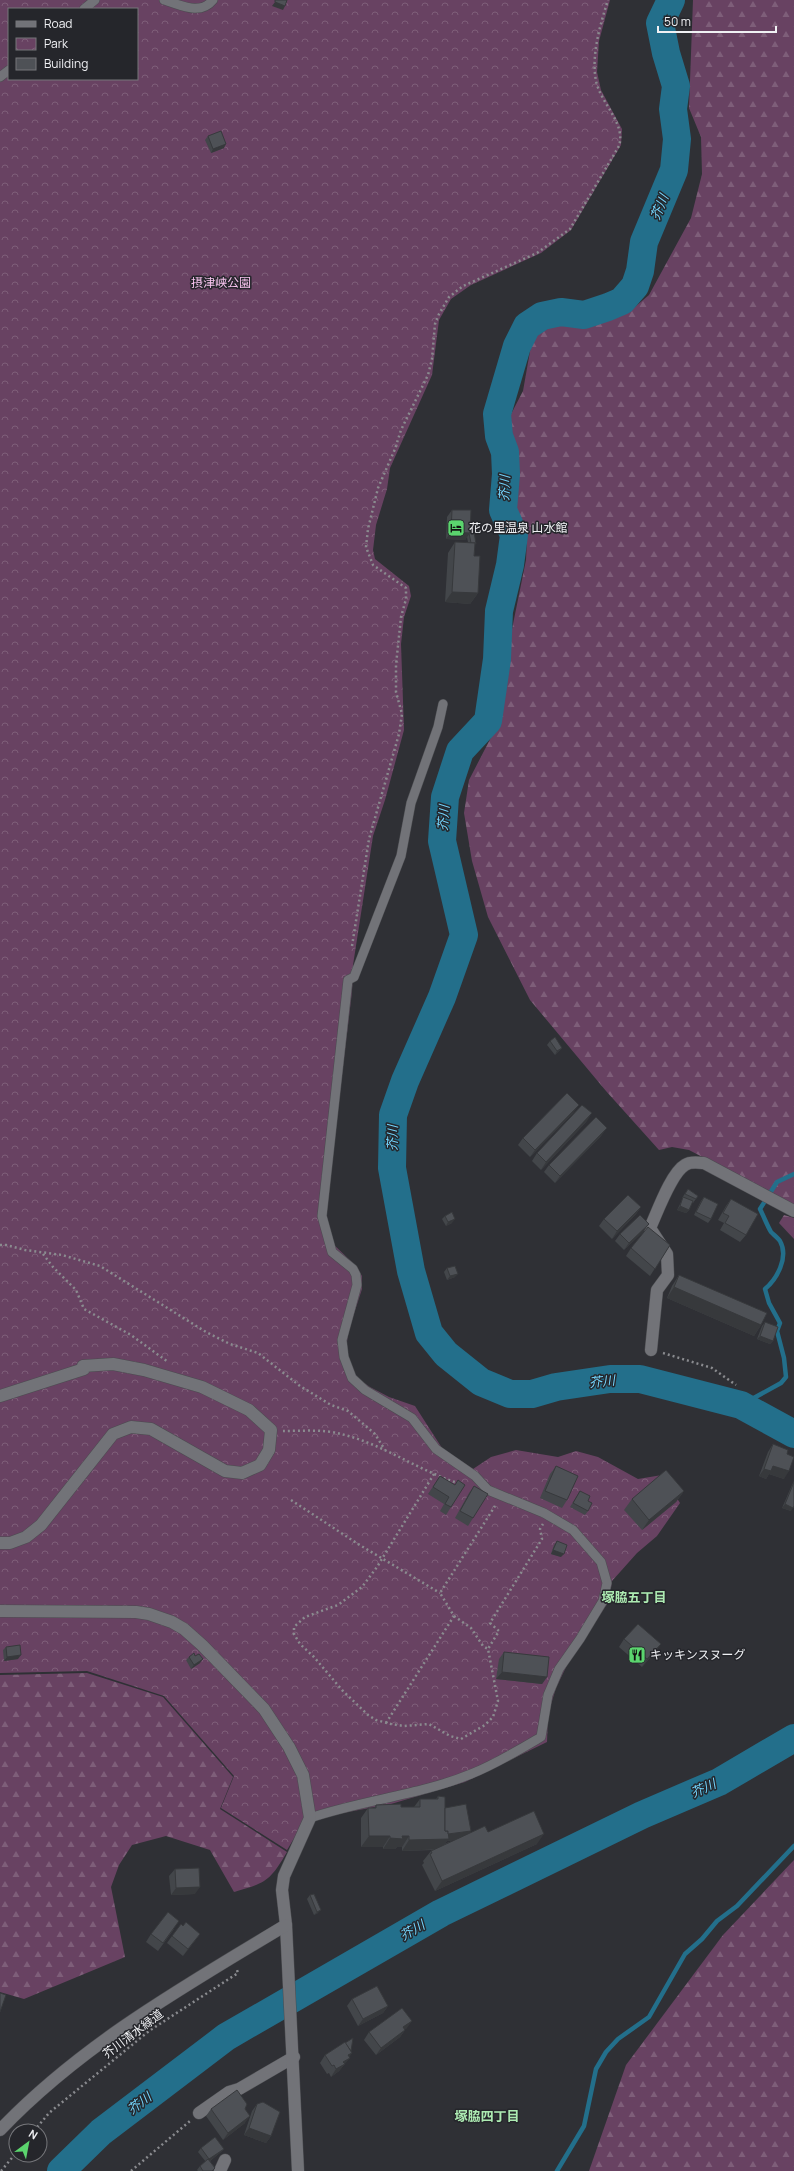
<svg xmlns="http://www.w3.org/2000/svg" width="794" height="2171" viewBox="0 0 794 2171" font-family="Manrope,'Noto Sans JP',sans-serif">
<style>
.forest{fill:url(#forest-firs)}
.park{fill:url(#park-crowns);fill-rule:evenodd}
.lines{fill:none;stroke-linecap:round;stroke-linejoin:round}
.stream{stroke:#236f8b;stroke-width:4.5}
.river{stroke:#236f8b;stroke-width:28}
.lane-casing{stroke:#4b4c50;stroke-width:10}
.street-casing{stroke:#4b4c50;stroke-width:13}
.secondary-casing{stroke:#4b4c50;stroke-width:13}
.path{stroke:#8a8b8f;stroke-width:2.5;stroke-dasharray:2 3;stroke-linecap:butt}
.lane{stroke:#727378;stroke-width:9}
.street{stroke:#727378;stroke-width:12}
.secondary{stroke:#727378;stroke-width:12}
.wall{fill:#43464a;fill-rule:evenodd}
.shaded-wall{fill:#37393c}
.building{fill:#4e5156;stroke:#37393c}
.labels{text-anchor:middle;stroke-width:3;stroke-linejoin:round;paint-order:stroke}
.park-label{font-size:12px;fill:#f7c3ee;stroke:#25262b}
.poi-label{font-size:12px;fill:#f0f1f4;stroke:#25262b;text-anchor:start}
.street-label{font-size:12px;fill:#f0f1f4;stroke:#25262b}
.water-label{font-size:13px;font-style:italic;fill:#73d6fe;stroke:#25262b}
.neighbourhood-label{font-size:13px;font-weight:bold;fill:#adebb2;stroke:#25262b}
</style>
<defs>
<pattern id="forest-firs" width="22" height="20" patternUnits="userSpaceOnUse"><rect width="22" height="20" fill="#684262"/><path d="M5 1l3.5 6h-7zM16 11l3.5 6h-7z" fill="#7e5e79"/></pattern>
<pattern id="park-crowns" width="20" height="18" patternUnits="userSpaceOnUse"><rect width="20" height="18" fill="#684262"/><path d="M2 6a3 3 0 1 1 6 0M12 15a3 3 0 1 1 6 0" fill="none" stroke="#7e5e79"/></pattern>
</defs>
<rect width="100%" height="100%" fill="#2f3035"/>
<g class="forest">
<polygon points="693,0 794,0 794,1205 689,1150 672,1147 659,1150 606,1091 530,1000 488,917 472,861 464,813 469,780 500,720 511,634 526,560 527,539 515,508 509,418 523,391 532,340 539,329 556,323 587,324 629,312 649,295 691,218 702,174 701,137 689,108"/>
<polygon points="784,1215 794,1218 794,1239 779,1223"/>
<path d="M87,1673L163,1697L233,1777L220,1809L287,1852C270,1881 266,1883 234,1892L210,1850L166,1836L132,1845L119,1865L111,1887L125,1957L24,1999L0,1992V1675Z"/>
<polygon points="794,1860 794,2171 589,2171 626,2065 723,1935"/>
</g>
<path class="park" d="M0,0H610L599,41L597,72L601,90L622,129L621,145L571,230L541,253L471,285L451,299L439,320L432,375L390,468L387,489L376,525L373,550L375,559L409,586L411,596L404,617L401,644L404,730L385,800L373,836L353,965L352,992L325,1216L332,1243L357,1267L362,1276V1289L349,1329L346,1348L352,1371L360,1380L370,1387L389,1397L415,1406L442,1448L473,1469L491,1457L516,1450L558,1457L576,1451L598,1457L638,1479L662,1475L680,1503L657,1536L637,1553L612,1581L609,1601L567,1665L556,1688L548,1714L547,1742L465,1782L391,1804L332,1815L302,1825L287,1850L221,1808L234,1776L164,1696L87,1671L0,1673ZM9,9H137V79H9Z"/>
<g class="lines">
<g class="stream">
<path d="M741,1405L781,1383L786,1377L784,1358L777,1331L780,1323L769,1303L765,1289C777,1279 789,1257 780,1241C778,1238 774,1235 771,1232C767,1225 764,1217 760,1209L777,1182L794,1174"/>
<polyline points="557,2171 584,2126 596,2069 606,2052 618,2039 649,2017 685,1954 702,1939 717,1921 737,1906 794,1846"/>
</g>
<g class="river">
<polyline points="671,0 660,23 666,53 676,86 673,109 677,139 674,170 644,242 640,271 635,286 622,301 608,307 584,315 561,312 542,316 527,326 517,346 497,414 499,436 505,452 506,474 503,510 514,535 510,565 499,611 497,659 488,721 460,751 445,797 442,841 464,935 442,997 405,1081 393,1115 392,1168 411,1271 429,1333 446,1354 481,1382 510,1394 532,1394 556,1387 610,1379 640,1379 741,1405 794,1434"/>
<polyline points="61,2171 101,2132 226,2037 441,1913 642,1815 719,1782 794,1738"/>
</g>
<g class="lane-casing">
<g id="lane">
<path d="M164,0C181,5 200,16 213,0"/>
<polyline points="84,9 95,0"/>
<polyline points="0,77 9,70"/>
<path d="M310,1818C363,1800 420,1795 471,1774C496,1764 519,1750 541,1737L548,1695L559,1669L580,1639L603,1601L607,1583L601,1562L573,1530L544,1513L488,1490L475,1476L436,1449L412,1418L365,1390L352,1378L344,1357L342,1340L357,1285L356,1275L353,1269L332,1252L322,1216L348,980L354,977L401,856L411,803L438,727L443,704"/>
</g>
</g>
<g class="street-casing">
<g id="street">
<path d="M651,1350L657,1290L668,1275L667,1254L650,1228C657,1213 671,1173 685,1165C691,1161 698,1163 704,1163L794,1211"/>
<polyline points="199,2113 229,2092 239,2089 294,2057"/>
<polyline points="220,2171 225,2160"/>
</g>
</g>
<g class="secondary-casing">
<g id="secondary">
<polyline points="0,1396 84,1369 83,1366 113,1364 144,1370 202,1387 249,1410 271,1430 269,1450 260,1465 242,1473 225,1471 151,1429 131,1427 113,1434 41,1525 26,1537 10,1543 0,1543"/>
<polyline points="0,1611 136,1612 149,1614 172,1622 184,1629 202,1645 264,1709 289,1747 303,1775 310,1818 284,1876 282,1890 286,1925 298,2171"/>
<path d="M0,2130C82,2044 185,1986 286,1925"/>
</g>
</g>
<g class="path">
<path d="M352,946L369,839L399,734L402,714L396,692V665L401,617L406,599V588L373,565L366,547L368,529L378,488L395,449L401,430L428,375L432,359L435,324L439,314L449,297L463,286L537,253L570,229L619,146C626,123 601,104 596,81C591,56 600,25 608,0"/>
<polyline points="0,1245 6,1245 25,1250 62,1255 100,1266 206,1332 230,1344 258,1353 300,1386 331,1405 348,1411 375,1434 385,1450"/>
<polyline points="43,1254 53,1267 76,1290 84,1309 131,1335 168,1362"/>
<polyline points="663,1353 712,1368 736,1385"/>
<path d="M283,1431C301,1431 324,1429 341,1434C383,1444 417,1470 458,1483"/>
<polyline points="434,1474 377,1567 362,1587 338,1605 305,1617 294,1627 294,1634 300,1644 314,1657 342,1690 368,1715 376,1720 391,1724 404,1726 429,1724 450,1736 461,1739 485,1725 493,1717 498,1701 488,1649 499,1631 490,1623 542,1539 540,1529 543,1524"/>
<polyline points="291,1500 358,1544 440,1593"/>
<polyline points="454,1616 471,1628 483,1646 488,1649"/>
<polyline points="386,1723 454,1616 440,1593 495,1506"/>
<polyline points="34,2131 49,2113 149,2031 238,1973 237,1970"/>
<polyline points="1,2171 16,2153"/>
<polyline points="131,2171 190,2121"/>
</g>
<use href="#lane" class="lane"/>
<use href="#street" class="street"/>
<use href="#secondary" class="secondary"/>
</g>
<g class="wall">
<polygon points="208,136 224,148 211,153 205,140"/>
<polygon points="452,510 470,533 475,546 474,556 478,593 470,604 445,602 448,553 455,542 468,542 467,537 465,540 446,539 447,517"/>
<polygon points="550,1041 562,1048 555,1055 547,1045"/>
<polygon points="574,1112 530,1157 518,1145 523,1138"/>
<polygon points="587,1121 541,1170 532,1161 537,1153"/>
<polygon points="602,1135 555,1183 544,1172 549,1165"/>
<polygon points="688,1189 698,1196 693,1203 692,1202 689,1210 686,1213 677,1210 683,1198 682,1198"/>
<polygon points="704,1197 711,1219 708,1223 694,1215 701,1201"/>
<polygon points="731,1199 746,1235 740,1242 720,1230 724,1223 718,1220 726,1206"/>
<polygon points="641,1207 636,1214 612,1239 599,1226 604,1219"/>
<polygon points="445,1216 452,1223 446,1226 442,1219"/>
<polygon points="644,1231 624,1250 615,1241 620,1234"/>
<polygon points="670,1245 650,1276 626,1256 631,1248"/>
<polygon points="447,1268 455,1277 447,1280 444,1272"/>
<polygon points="679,1275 761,1325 754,1336 667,1298 672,1286"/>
<polygon points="765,1322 773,1341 770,1344 757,1339 762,1326"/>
<polygon points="773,1444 787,1454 784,1479 769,1474 766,1479 759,1476 768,1452"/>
<polygon points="556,1466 567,1500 562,1508 540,1498 550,1474"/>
<polygon points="440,1476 454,1485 451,1507 446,1515 440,1511 444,1504 428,1494"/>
<polygon points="794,1481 791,1511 782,1508 792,1485"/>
<polygon points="474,1486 473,1518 468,1526 455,1518 469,1493"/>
<polygon points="580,1491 588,1501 588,1511 585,1515 570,1507"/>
<polygon points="684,1491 676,1502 642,1530 624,1510 632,1499"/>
<polygon points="557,1541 561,1557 551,1554 554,1545"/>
<polygon points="624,1639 656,1651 642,1667 619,1647"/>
<polygon points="6,1647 18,1659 4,1661 3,1650"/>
<polygon points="504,1652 547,1677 542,1684 496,1679 499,1659"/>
<polygon points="195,1656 200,1663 191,1669 186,1660 189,1657"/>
<path d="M438,1796L445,1808L470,1833L488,1832L537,1844L435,1891L422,1865L424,1863L423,1861L431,1851L433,1850L402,1851V1847H397L395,1849H383V1847H361V1818L368,1808H374L376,1805L401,1807H414L420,1799H436ZM455,1840L444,1844L447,1841Z"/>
<polygon points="175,1869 195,1894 171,1895 169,1876"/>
<polygon points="310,1895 318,1913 314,1915 307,1899"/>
<polygon points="183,1926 200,1934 183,1956 167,1943 172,1936"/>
<polygon points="174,1929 158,1951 146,1942 151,1934"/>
<polygon points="352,1999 388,2006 383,2013 358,2026 347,2006"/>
<polygon points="407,2028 405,2029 405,2030 400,2037 376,2055 364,2040 369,2032"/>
<polygon points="325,2055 349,2057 344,2065 343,2066 339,2071 331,2077 329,2073 327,2074 320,2063"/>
<polygon points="257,2104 271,2136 266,2143 244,2135 252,2111"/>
<polygon points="211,2109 245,2109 245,2123 223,2140 206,2116"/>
<polygon points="201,2148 224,2149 221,2152 210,2161 215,2168 213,2171 198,2171 197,2170 200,2166 206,2162 198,2152"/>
</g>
<g class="shaded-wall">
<polygon points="275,2 285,6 283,10 272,6"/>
<polygon points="226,144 224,148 211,153 213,149"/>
<polygon points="451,532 470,533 465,540 446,539"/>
<polygon points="452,592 478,593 470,604 445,602"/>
<polygon points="562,1048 555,1055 557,1051"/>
<polygon points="579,1105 574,1112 530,1157 535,1150"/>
<polygon points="592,1113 587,1121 541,1170 546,1162"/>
<polygon points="607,1128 602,1135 555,1183 560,1176"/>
<polygon points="680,1206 689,1210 686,1213 677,1210"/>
<polygon points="641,1207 636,1214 612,1239 617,1231"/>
<polygon points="455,1219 452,1223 446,1226 448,1222"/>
<polygon points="649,1224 644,1231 624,1250 629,1243"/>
<polygon points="458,1274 455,1277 447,1280 450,1276"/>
<polygon points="674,1287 761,1325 754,1336 667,1298"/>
<polygon points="760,1336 773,1341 770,1344 757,1339"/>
<polygon points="773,1466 789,1471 784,1479 769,1474 766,1479 759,1476 764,1469"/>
<polygon points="684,1491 676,1502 642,1530 649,1520"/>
<polygon points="785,1504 793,1508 791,1511 782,1508"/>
<polygon points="553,1550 564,1554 561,1557 551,1554"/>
<polygon points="661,1644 656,1651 642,1667 647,1659"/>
<polygon points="21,1655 18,1659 4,1661 7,1657"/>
<polygon points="203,1659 200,1663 191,1669 194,1665"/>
<polygon points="502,1672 547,1677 542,1684 496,1679"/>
<polygon points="471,1831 466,1838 447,1841 441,1849 402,1851 409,1840"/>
<polygon points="544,1834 537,1844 435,1891 442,1881"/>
<polygon points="369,1836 390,1836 383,1847 361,1847"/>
<polygon points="402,1836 409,1836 402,1847 397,1847 395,1849 383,1849 390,1838"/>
<polygon points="200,1887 195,1894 171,1895 176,1888"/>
<polygon points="321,1910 318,1913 314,1915 317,1912"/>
<polygon points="200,1934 195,1941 183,1956 188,1949"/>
<polygon points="388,2006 383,2013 358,2026 363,2019"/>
<polygon points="412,2021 407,2028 398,2035 403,2027"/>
<polygon points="405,2030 400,2037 376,2055 381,2048"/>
<polygon points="352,2053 348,2059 350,2058 339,2071 331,2077 336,2069 348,2055"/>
<polygon points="250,2116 245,2123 223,2140 228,2133"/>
<polygon points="249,2128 271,2136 266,2143 244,2135"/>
<polygon points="224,2149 221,2152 207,2163 209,2159"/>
</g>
<g class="building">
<polygon points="275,0 287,0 285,6 275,2"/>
<polygon points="221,131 226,144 213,149 208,136"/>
<polygon points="452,510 471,510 470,533 451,532"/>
<polygon points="474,532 476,544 475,544 475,543 471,543 469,533"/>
<polygon points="455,542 475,543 474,556 480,556 478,593 452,592"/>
<polygon points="555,1037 562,1048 557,1051 550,1041"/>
<polygon points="567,1093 579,1105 535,1150 523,1138"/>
<polygon points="582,1105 592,1113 546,1162 537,1153"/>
<polygon points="596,1117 607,1128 560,1176 549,1165"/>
<polygon points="688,1189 698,1196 696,1199 685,1194"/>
<polygon points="628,1195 641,1207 617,1231 604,1219"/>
<polygon points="683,1197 693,1201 689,1210 680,1206"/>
<polygon points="704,1197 718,1204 711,1219 696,1212"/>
<polygon points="731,1199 758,1214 746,1235 725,1223 729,1216 723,1213"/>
<polygon points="452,1212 455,1219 448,1222 445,1216"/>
<polygon points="640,1215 649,1224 629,1243 620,1234"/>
<polygon points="648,1227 670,1245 655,1269 631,1248"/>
<polygon points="455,1266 458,1274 450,1276 447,1268"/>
<polygon points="679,1275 767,1313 761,1325 674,1287"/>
<polygon points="765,1322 778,1327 773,1341 760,1336"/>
<polygon points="773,1444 788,1450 787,1454 794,1457 789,1471 773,1466 771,1471 764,1469"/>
<polygon points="556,1466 578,1476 567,1500 545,1491"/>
<polygon points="666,1470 684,1491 649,1520 632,1499"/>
<polygon points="440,1476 455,1485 458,1480 465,1485 451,1507 445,1504 449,1497 433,1487"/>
<polygon points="794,1482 794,1506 793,1508 785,1504"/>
<polygon points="474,1486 488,1494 473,1518 460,1511"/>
<polygon points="580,1491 590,1496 588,1501 592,1503 588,1511 573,1503"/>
<polygon points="557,1541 567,1545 564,1554 553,1550"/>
<polygon points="638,1624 661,1644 647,1659 624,1639"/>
<polygon points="20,1645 21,1655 7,1657 6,1647"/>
<polygon points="504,1652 549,1657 547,1677 502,1672"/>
<polygon points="194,1653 195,1656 199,1654 203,1659 194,1665 189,1657"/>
<polygon points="438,1796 445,1797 445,1831 448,1831 449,1839 409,1840 409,1836 402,1836 403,1839 390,1838 390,1836 369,1836 368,1808 376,1808 376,1805 401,1804 401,1807 420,1807 420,1799 438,1799"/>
<polygon points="466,1804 471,1831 448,1834 448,1831 445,1831 445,1808"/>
<polygon points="534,1811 544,1834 442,1881 430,1854 432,1853 431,1851 485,1826 488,1832"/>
<polygon points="199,1868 200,1887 176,1888 175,1869"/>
<polygon points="314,1894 321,1910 317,1912 310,1895"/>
<polygon points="168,1912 179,1921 163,1943 151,1934"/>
<polygon points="186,1922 200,1934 188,1949 172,1936 181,1924 183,1926"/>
<polygon points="377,1986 388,2006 363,2019 352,1999"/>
<polygon points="0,1993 6,1995 0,2012"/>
<polygon points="402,2008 412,2021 403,2027 405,2030 381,2048 369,2032"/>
<polygon points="353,2038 351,2051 345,2043"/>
<polygon points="345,2042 352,2053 348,2055 350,2058 343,2062 345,2064 336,2069 334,2065 332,2066 325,2055"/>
<polygon points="237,2090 247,2104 245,2109 250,2116 228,2133 211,2109"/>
<polygon points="263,2102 280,2112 271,2136 249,2128 257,2104"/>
<polygon points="215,2137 224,2149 209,2159 201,2148"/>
<polygon points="208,2159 215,2168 212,2171 203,2171 200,2166"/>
</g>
<defs>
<g id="hotel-square" transform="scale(0.9)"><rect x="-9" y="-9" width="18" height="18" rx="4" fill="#5bd56e" stroke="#25262b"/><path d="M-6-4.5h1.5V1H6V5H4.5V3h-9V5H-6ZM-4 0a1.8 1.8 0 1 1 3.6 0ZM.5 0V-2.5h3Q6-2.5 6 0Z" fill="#111"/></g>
<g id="restaurant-square" transform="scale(0.9)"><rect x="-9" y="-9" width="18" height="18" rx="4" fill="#5bd56e" stroke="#25262b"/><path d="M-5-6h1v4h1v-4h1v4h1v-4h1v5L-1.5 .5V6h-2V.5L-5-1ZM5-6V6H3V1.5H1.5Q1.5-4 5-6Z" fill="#111"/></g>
</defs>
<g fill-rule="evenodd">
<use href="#hotel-square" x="456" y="528"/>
<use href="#restaurant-square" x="637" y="1655"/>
</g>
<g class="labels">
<g class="park-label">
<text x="221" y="287">摂津峡公園</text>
</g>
<g class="poi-label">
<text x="469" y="532">花の里温泉 山水館</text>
<text x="650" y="1659">キッキンスヌーグ</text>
</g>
<g class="street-label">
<text transform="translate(133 2034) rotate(-37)" y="4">芥川清水緑道</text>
</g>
<g class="water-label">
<text transform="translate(659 207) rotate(-68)" y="5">芥川</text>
<text transform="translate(504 488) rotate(-88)" y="5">芥川</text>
<text transform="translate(443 818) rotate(-86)" y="5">芥川</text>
<text transform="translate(392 1138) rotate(-89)" y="5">芥川</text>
<text transform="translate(602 1381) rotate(-6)" y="5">芥川</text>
<text transform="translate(703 1788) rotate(-24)" y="5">芥川</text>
<text transform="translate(412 1930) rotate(-30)" y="5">芥川</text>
<text transform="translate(139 2103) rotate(-37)" y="5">芥川</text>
</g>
<g class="neighbourhood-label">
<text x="634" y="1602">塚脇五丁目</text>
<text x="487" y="2121">塚脇四丁目</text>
</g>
</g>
<rect x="8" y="8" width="130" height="72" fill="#25262b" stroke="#76777b"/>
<rect x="16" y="21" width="20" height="6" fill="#727378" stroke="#76777b"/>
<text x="44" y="28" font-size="12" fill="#f0f1f4">Road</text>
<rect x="16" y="38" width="20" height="12" fill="url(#park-crowns)" stroke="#76777b"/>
<text x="44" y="48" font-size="12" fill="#f0f1f4">Park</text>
<rect x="16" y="58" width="20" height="12" fill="#4e5156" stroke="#76777b"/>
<text x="44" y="68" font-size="12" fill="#f0f1f4">Building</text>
<g transform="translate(28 2143) rotate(32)"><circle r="19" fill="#25262b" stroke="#76777b"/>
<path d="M0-3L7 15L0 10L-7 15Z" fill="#5bd56e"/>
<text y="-6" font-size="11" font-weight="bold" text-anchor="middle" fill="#f0f1f4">N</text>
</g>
<path d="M658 26v6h118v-6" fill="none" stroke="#f0f1f4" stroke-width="2"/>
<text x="664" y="26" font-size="12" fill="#f0f1f4" stroke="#25262b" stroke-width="3" paint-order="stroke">50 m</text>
</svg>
